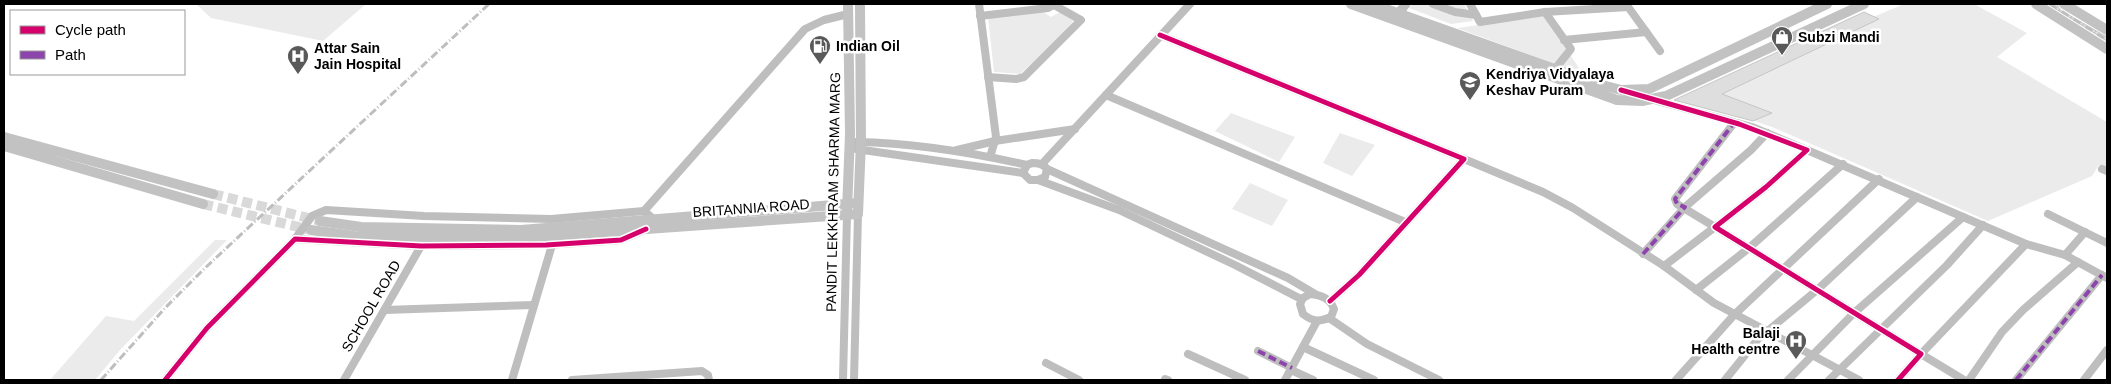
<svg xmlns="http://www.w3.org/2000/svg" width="2111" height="384" viewBox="0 0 2111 384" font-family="Arial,sans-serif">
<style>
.green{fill:#ebebeb}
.building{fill:#dedede;stroke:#c6c6c6}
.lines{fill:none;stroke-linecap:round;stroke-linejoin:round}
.secondary-tunnel{stroke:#d9d9d9;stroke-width:10;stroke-dasharray:10 5;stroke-linecap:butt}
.minor{stroke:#bebebe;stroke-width:8}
.tertiary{stroke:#bebebe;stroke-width:9}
.secondary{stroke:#c2c2c2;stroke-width:10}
.rail{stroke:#bebebe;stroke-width:3;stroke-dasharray:8 2.5 1 2.5;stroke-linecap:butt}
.quiet{stroke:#8e44ad;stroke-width:4;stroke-dasharray:8 4;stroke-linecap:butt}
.cycleway-casing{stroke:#fff;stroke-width:8}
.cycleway{stroke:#d6006c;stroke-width:5}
.labels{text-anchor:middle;stroke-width:5;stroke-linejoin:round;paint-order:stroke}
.poi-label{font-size:14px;font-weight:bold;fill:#000;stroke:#fff;text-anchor:start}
.street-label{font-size:14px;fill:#000;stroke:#fff}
</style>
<rect width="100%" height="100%" fill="#fff"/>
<g class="green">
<polygon points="196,4 366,4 323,41 211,18"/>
<polygon points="1413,4 1464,4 1473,21 1451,24 1409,8"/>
<polygon points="1904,4 1974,4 2027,33 1997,57 2107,122 2107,168 2099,165 2092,176 1988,221 1772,127 1711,106 1702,97 1847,28"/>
<polygon points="1043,12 1051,17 1060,12 1075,19 1050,48 1020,74 994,72 988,17"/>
<polygon points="1544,16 1583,74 1457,28"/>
<polygon points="1231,113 1295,137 1279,162 1215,131"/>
<polygon points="1340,133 1375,145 1352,176 1323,163"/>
<polygon points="1250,183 1288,200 1272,226 1232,209"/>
<polygon points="215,240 227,240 120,350 95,380 50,380 106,316 134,321"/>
</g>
<g class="building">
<polygon points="2048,4 2057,4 2060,10 2107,37 2107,41"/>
<polygon points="1864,12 1879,19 1722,94 1772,113 1753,121 1674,100"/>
</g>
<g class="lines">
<g class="secondary-tunnel">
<polyline points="213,194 320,221"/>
<polyline points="203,204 311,230"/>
</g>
<g class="minor">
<polyline points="979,4 996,137 990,157"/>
<polyline points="1433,4 1455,12 1476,15"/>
<polyline points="1470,4 1480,22 1545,12 1628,7"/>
<polyline points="1626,4 1660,51"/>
<polyline points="1545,12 1571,49 1555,69"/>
<polyline points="980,16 1048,8 1055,4"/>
<polyline points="1160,35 1464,159 1359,275 1330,301"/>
<polyline points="1564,40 1646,32"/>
<polyline points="988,77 1016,79 1024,77 1081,20 1054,5"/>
<polyline points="1625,92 1752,127 1807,150 1766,187 1715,227 1921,354 1898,380"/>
<polyline points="1106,95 1405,222"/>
<path d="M856,142C914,143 970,152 1027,165"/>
<polyline points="856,149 1023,173"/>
<polyline points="957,150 995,141 1075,129"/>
<polyline points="1807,150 2026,244 1921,354 1964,380"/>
<polyline points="1464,159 1543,192 1573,208 1664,266 1714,303 1859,380"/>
<path d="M1032,163C1039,163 1043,164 1047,169L1045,177L1038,180H1030L1023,173L1027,165Z"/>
<polyline points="1042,164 1190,4"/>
<polyline points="1047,169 1288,278 1315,294"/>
<polyline points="2102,169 2107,171"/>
<polyline points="1038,180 1119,210 1235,265 1301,299"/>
<polyline points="644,211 805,29 824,20 848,14"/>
<polyline points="2048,214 2107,243"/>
<polyline points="295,239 312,216 326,210 424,216 551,219 644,211 655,220"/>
<polyline points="2026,244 2065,255 2085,232"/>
<polyline points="1643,254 1685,207 1751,150 1767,133"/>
<polyline points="2065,255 2107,278"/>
<polyline points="1664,266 1715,227 1677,204 1675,199 1734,123"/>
<polyline points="1696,290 1749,248 1843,164"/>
<path d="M1310,294C1321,295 1330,298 1334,309L1331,317C1320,322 1313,322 1303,314L1300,304L1303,298Z"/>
<polyline points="385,310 534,305"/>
<polyline points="1329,318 1367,344 1439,380"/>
<polyline points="1303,347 1374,380"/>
<polyline points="1258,351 1292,368"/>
<polyline points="1188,354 1245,380"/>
<polyline points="1046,363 1079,380"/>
<polyline points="1291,370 1313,380"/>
<polyline points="1165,379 1168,380"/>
<polyline points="165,380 207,328 295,239 421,246 546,245 621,240 642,231"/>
<polyline points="344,380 421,246"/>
<polyline points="512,380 552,245"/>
<polyline points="572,380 702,371 708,375 709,380"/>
<polyline points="843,380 847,215"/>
<polyline points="854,380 858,214"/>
<polyline points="1285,380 1317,321"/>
<polyline points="1676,380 1734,315 1879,179"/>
<polyline points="1725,380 1758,339 1817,290 1917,197"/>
<polyline points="1788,380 1854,313 1963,217"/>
<polyline points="1829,380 1947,265 1983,225"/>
<polyline points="1969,380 2002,332 2023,310 2078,262"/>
<polyline points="2016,380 2102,275"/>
<polyline points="2084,380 2107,350"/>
</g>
<polyline class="tertiary" points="1395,17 1406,4"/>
<g class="secondary">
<polyline points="1351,4 1617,100 1642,101 1666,96 1864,4"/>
<polyline points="1372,4 1591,82 1621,90 1649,89 1827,4"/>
<polyline points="2036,4 2107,49"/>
<polyline points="2064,4 2107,30"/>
<polyline points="4,137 213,194"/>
<polyline points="4,146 203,204"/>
<polyline points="847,211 850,134 848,4"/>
<polyline points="320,221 361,227 521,230 858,203"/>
<polyline points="311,230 354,236 519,238 858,214 861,142 860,4"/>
</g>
<g class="rail">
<polyline points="2050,4 2107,40"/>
<polyline points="101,380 165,308 205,268 489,4"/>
</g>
<g class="quiet">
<polyline points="1643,254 1685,207 1677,204 1675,199 1734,123"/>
<polyline points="1258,351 1292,368"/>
<polyline points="2016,380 2102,275"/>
</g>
<g class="cycleway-casing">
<g id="cycleway">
<polyline points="1160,35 1464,159 1359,275 1330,301"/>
<polyline points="1621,90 1739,124 1807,150 1766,187 1715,227 1921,354 1898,380"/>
<polyline points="165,380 207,328 295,239 421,246 546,245 621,240 646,229"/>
</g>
</g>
<use href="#cycleway" class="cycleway"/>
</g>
<defs>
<g id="shop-pin" transform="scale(1.125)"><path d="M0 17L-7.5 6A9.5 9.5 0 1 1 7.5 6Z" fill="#595959" stroke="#fff"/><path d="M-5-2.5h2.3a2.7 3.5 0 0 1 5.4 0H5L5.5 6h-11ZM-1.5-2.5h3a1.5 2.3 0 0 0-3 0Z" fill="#fff"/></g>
<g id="fuel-pin" transform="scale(1.125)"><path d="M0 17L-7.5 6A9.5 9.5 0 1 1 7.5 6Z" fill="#595959" stroke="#fff"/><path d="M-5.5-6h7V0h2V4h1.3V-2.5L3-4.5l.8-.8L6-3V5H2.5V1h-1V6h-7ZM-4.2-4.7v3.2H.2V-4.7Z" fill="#fff"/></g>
<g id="hospital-pin" transform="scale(1.125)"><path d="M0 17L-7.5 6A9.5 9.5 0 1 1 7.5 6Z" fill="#595959" stroke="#fff"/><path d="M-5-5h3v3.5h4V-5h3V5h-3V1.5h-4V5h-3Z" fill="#fff"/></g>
<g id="school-pin" transform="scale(1.125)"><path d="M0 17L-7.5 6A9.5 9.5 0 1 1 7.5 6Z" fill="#595959" stroke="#fff"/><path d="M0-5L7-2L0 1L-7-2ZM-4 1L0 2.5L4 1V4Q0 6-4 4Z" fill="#fff"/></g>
</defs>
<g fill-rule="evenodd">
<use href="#shop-pin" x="1782" y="37"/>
<use href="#fuel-pin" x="820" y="46"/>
<use href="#hospital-pin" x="298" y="56"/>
<use href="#school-pin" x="1470" y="82"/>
<use href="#hospital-pin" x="1796" y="341"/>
</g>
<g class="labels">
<g class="poi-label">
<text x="1798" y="42">Subzi Mandi</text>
<text x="836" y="51">Indian Oil</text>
<text x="314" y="53">Attar Sain<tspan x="314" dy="16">Jain Hospital</tspan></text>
<text x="1486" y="79">Kendriya Vidyalaya<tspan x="1486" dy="16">Keshav Puram</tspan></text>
<text x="1780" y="338" text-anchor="end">Balaji<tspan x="1780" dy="16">Health centre</tspan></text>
</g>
<g class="street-label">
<text transform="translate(833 192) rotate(-89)" y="5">PANDIT LEKKHRAM SHARMA MARG</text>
<text transform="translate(751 208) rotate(-4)" y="5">BRITANNIA ROAD</text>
<text transform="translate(371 306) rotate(-60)" y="5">SCHOOL ROAD</text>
</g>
</g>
<rect width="2111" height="384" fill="none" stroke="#000000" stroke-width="10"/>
<rect x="10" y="10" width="175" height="65" fill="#ffffff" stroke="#999999"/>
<rect x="20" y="26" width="25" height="8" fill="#d6006c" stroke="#999999"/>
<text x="55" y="35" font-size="15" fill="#000000">Cycle path</text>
<rect x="20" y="51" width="25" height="8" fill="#8e44ad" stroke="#999999"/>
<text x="55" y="60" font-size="15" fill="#000000">Path</text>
</svg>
